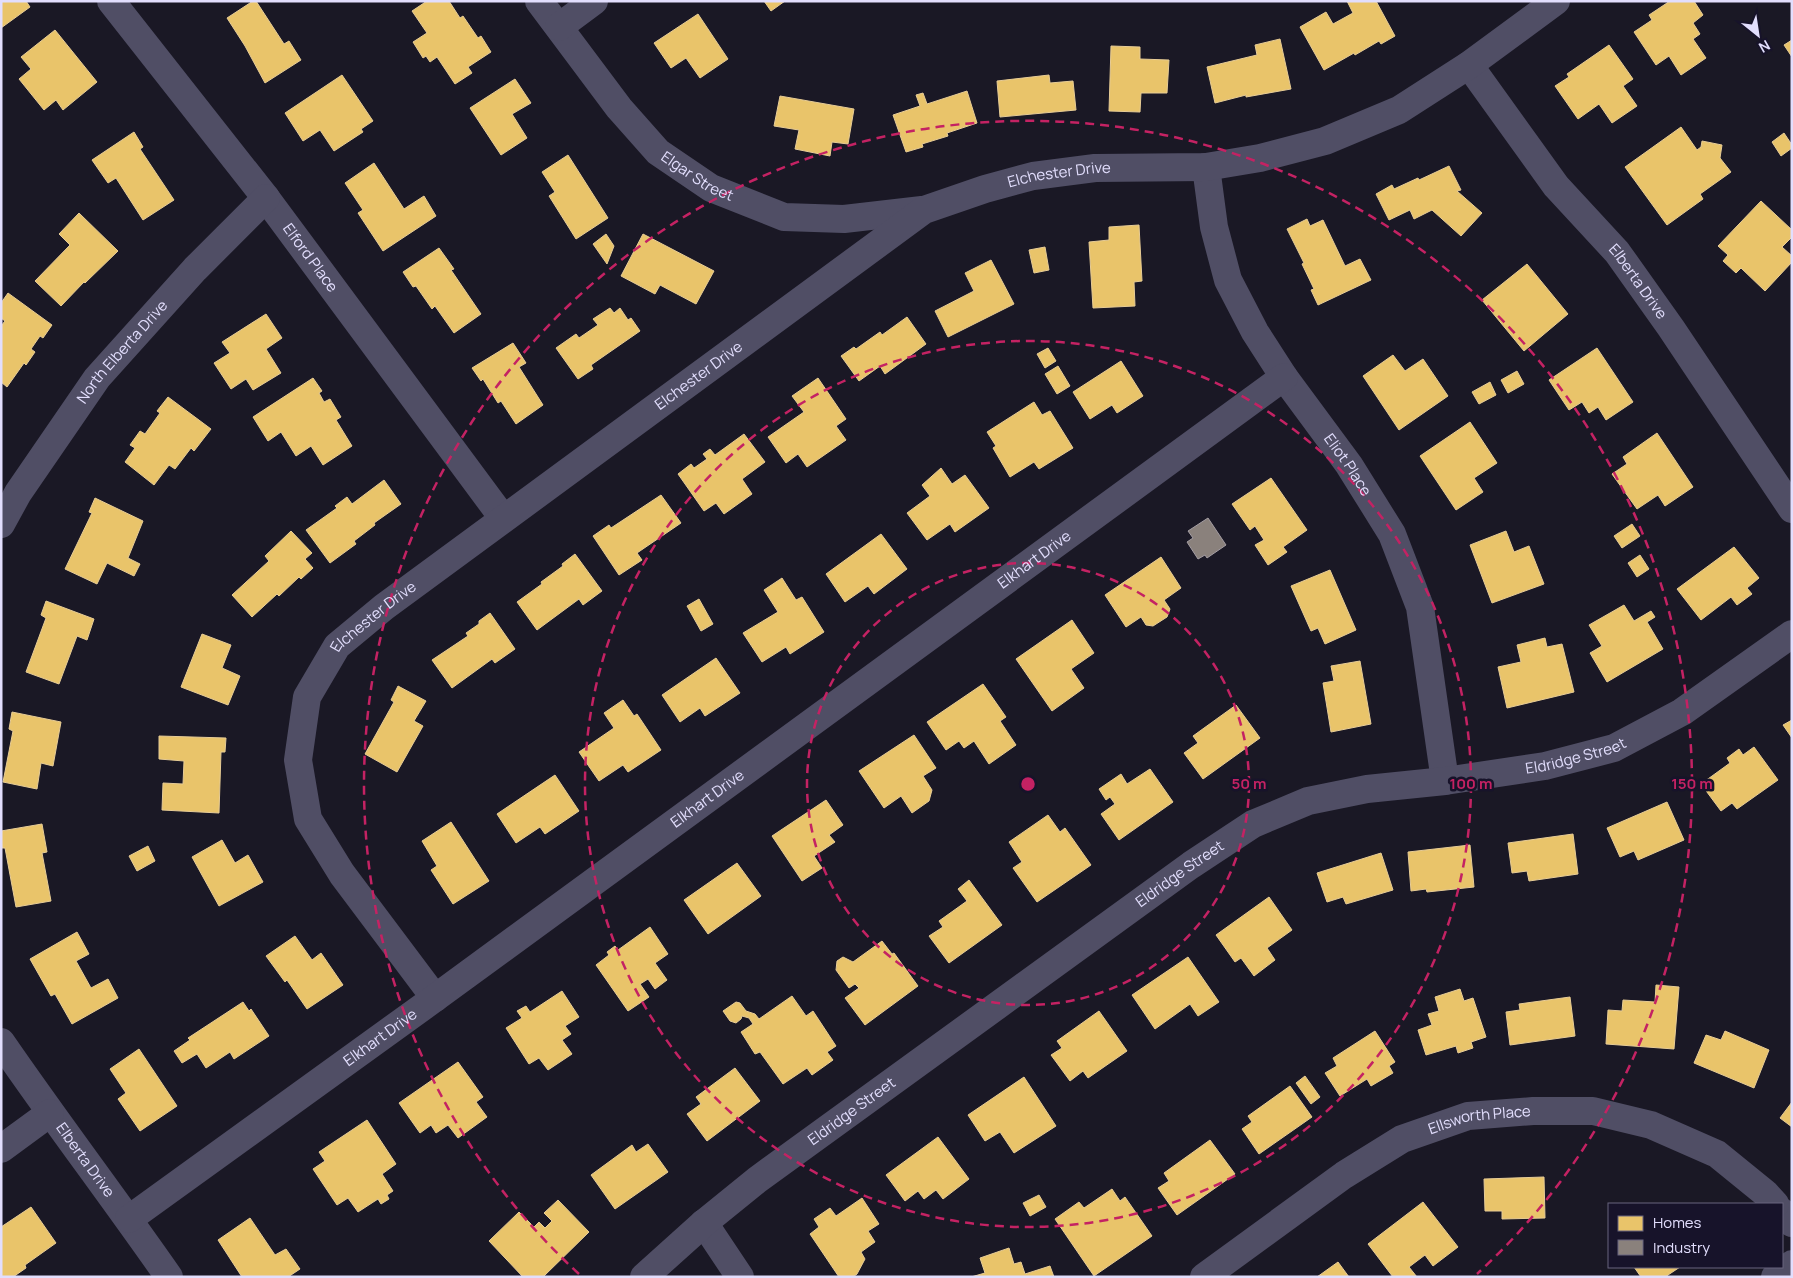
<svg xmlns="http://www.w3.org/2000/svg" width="1793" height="1278" viewBox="0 0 1793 1278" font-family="Manrope,sans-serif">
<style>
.homes{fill:#e9c46a;stroke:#e7cc96}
.industry{fill:#8a817c;stroke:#a49da3}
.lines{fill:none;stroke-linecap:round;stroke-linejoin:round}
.street{stroke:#504e65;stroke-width:28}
.ring{fill:none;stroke:#c42263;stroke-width:2.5;stroke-dasharray:9 6}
.labels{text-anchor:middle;stroke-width:5;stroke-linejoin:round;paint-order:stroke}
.street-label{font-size:15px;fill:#e2defd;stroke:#17132a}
.centre{fill:#c42263;stroke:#17132a;stroke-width:2.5}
.ring-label{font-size:15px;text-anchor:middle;font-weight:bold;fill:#c42263;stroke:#17132a;stroke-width:5;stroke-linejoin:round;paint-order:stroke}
</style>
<rect width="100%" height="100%" fill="#1a1825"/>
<g class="homes">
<polygon points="1,1 26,1 30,7 1,28"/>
<polygon points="253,1 256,1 284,44 289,41 301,60 265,83 245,46 227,18"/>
<polygon points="427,1 449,1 460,18 463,16 478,38 481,36 491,52 468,67 472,73 455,84 437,57 430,62 426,56 423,58 413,42 427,33 412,11"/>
<polygon points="764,1 785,1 771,11"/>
<polygon points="1347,1 1376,1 1395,36 1381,44 1379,41 1355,55 1354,53 1324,70 1300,27 1326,12 1333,24 1353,13"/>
<polygon points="1670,1 1694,1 1703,15 1693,23 1700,34 1693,39 1706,58 1681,75 1669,56 1656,65 1634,32 1652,20 1649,15"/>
<polygon points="698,14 728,59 700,78 686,58 671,68 654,43"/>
<polygon points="55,30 97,82 63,110 56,100 44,110 19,79 31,69 21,57"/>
<polygon points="1280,39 1291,89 1246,97 1246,95 1215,103 1207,67 1257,55 1255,45"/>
<polygon points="1792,40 1792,57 1784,45"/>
<polygon points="1609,45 1633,79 1623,86 1637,106 1612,123 1599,104 1578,119 1555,86 1569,77 1567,74"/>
<polygon points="1111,46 1140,47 1140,59 1169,60 1167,93 1141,93 1140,112 1109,111"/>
<polygon points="342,75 373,121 361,129 363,132 334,151 320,130 303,141 285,113"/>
<polygon points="1049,75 1050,83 1073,81 1076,110 1000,117 997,81"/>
<polygon points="515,79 531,103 512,114 527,138 501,155 470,108"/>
<polygon points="967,91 977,123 947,133 948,136 922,144 923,147 906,152 893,115 920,106 916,95 923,93 927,104"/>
<polygon points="780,96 854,109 848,144 832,142 830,156 795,149 799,130 774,126"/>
<polygon points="1681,127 1697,150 1701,147 1702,141 1722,145 1720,158 1731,172 1700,194 1703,199 1667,225 1625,167"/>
<polygon points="134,132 143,147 140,149 174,200 143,220 116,178 108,183 92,160"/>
<polygon points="1784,133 1792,145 1792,148 1781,156 1772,142"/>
<polygon points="568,155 608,218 576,239 549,196 555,192 542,172"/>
<polygon points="374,163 404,209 424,196 436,216 383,251 358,213 363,210 345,183"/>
<polygon points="1449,166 1461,190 1457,191 1482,213 1461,236 1432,210 1414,219 1410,210 1389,220 1376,194 1392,185 1394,189 1418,178 1419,180"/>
<polygon points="1761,201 1792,230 1792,237 1782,247 1792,256 1792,262 1765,291 1741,268 1736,273 1723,261 1728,255 1718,246"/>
<polygon points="79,213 118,251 85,283 84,282 61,306 35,281 70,245 59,234"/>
<polygon points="1307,219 1310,226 1323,220 1345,266 1360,259 1371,280 1318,305 1311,290 1314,289 1302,264 1304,263 1287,229"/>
<polygon points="1139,225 1142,281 1134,282 1135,306 1093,308 1089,242 1109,240 1109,227"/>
<polygon points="606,234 614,246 607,264 593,244"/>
<polygon points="643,234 714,271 696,304 660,285 655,294 621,276"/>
<polygon points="1045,247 1049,270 1034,273 1029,250"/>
<polygon points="439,248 454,269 451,270 481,314 454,333 435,306 432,309 416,286 413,287 403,272"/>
<polygon points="991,260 1014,304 948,337 935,311 974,291 965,273"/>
<polygon points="1527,264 1568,314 1524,351 1482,300"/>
<polygon points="8,293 52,325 43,338 40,336 31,349 35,352 26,365 24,363 7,387 1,382 1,326 5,321 1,318 1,303"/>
<polygon points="610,308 614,313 620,308 628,320 631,318 640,331 591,365 593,369 578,379 556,348 576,334 579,338 598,325 593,319"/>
<polygon points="266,314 282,338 266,349 281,373 253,390 246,379 231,389 214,363 230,353 222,342"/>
<polygon points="907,317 926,344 885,374 880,366 859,381 841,356 854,347 856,349 880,332 882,335"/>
<polygon points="513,343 526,363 519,367 543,405 516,424 501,401 498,403 483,379 481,381 472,368"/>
<polygon points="1048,348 1056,361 1045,368 1037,354"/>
<polygon points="1597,348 1633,402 1606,420 1598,407 1589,413 1582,402 1569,410 1549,380"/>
<polygon points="1393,355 1405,371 1423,359 1448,396 1399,430 1363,376"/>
<polygon points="1121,361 1143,396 1117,413 1112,405 1090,419 1073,392"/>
<polygon points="1058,366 1070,386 1057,394 1045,374"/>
<polygon points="1517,371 1524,384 1508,393 1501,380"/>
<polygon points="313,378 322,391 319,393 324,402 330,399 341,417 336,420 352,446 323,465 311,446 296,456 281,432 268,441 253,417"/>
<polygon points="818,378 846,419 836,426 846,440 807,467 798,454 786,463 768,437 804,412 792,396"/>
<polygon points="1490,382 1496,395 1479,404 1472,392"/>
<polygon points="168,397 211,429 194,451 191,448 175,469 169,465 154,485 125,462 135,448 130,445 140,431 145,434 160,413 157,411"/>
<polygon points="1034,402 1042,415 1050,411 1073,448 1039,469 1034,462 1010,477 993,448 996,446 987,432"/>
<polygon points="1470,422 1497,463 1474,478 1483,492 1456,510 1420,456"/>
<polygon points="1657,433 1693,487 1665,506 1658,495 1637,509 1612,474 1627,464 1623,457"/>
<polygon points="744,434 765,462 742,479 752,494 724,514 716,503 704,511 678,474 691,464 694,468 707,459 703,454 710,449 715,455"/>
<polygon points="941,468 952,484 965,475 989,508 955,532 950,524 927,540 907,513 930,496 922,485"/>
<polygon points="1271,478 1307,530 1283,547 1287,552 1268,565 1255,545 1264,540 1255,526 1250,530 1232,504"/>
<polygon points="384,480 401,504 374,523 375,525 354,541 356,544 330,563 306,530 337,508 335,506 347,497 352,504"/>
<polygon points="661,495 681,523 637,553 642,560 619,575 593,536 609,525 611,528"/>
<polygon points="95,498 143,521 128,558 140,564 134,576 107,563 97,584 65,569 92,513 89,512"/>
<polygon points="1632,524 1640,536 1622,548 1614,536"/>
<polygon points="291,531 312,553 305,559 313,568 301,579 299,577 279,596 277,594 252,617 232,595 269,561 265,556"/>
<polygon points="1506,531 1514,552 1529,546 1544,584 1492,603 1470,545"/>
<polygon points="881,534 907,569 874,594 868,586 845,602 826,574"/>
<polygon points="1734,547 1759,578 1747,588 1752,594 1737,605 1731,597 1701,620 1677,589"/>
<polygon points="575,554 602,591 583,605 579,599 537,630 517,602 542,584 541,582 563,566 562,564"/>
<polygon points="1640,555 1649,569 1637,577 1628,563"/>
<polygon points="1161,557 1181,588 1164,600 1170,609 1167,617 1153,626 1146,625 1141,617 1126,627 1105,595"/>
<polygon points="1330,570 1356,630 1325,644 1318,628 1311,631 1291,586"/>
<polygon points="782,578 796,600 802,597 824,632 790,654 786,647 762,662 743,633 778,612 764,590"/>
<polygon points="699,599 713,624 701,631 687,606"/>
<polygon points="46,601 94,619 87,640 77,636 59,684 26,672 46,618 41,615"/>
<polygon points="1624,605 1634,621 1651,611 1655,617 1647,622 1663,649 1607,682 1590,653 1602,646 1589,625"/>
<polygon points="490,613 515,649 495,663 492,659 452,688 432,660 468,636 466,633 479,624 479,621"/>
<polygon points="1072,620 1094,653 1071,669 1084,688 1052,711 1016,659"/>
<polygon points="202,634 231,645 222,668 240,676 228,705 181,687"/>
<polygon points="1545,638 1547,647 1562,644 1574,692 1507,708 1498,667 1521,662 1517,645"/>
<polygon points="716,658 740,693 705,716 700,708 680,722 662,695"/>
<polygon points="1360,661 1371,724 1331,732 1323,683 1334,681 1331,666"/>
<polygon points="983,684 1006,717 1000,721 1016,745 989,764 974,741 964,748 959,741 946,750 927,722"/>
<polygon points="398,686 426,701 414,721 423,726 397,772 365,754 394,702 391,700"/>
<polygon points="623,700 634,716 637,714 661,750 628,772 623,765 599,781 579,752 614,728 604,713"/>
<polygon points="1236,705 1260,738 1203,779 1184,753 1198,743 1193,736"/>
<polygon points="12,712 61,722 53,766 41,763 37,789 3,782 13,731 9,729"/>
<polygon points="1792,720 1792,738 1783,725"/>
<polygon points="914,735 936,768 923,776 932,790 929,801 912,813 901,796 884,808 859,771"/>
<polygon points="159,736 226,738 225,752 221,752 219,813 162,810 163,783 183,784 184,761 159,759"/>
<polygon points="1754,747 1778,780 1737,809 1732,803 1721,811 1701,784 1730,763 1727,758 1739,749 1743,755"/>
<polygon points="1150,769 1173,802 1119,840 1101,814 1115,804 1110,797 1106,800 1099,789 1121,774 1127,784"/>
<polygon points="555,775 579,811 545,834 540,827 516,843 497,814"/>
<polygon points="826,800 843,825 829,835 835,842 814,856 822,868 802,881 772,836"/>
<polygon points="1667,802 1684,840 1638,860 1634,851 1620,857 1607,828"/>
<polygon points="1048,815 1060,832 1065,828 1091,865 1037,902 1013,868 1022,862 1009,842"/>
<polygon points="451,822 489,881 453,904 431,870 437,866 422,841"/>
<polygon points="42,824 47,852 42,853 51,901 16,907 5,848 2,848 1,831"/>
<polygon points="1573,834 1578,874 1529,881 1527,871 1512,873 1508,843"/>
<polygon points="222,840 235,863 248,855 263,882 219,906 192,857"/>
<polygon points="1470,845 1474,887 1427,892 1426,889 1411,891 1408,852"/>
<polygon points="148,846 155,861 137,871 129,856"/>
<polygon points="1381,853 1393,890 1346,904 1343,897 1327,902 1317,873"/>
<polygon points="737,863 761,896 708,934 684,900"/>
<polygon points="969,880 1002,925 949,963 929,936 943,927 939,921 967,901 958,889"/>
<polygon points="1269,897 1292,930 1267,948 1275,960 1254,976 1241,958 1235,962 1216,935"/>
<polygon points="650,927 668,954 655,963 667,980 655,989 648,979 640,984 649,997 628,1011 596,965 609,955 607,952 615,946 618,950"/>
<polygon points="77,932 89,954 76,961 91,988 108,979 118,998 72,1024 55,994 51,996 30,959"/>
<polygon points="295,936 312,960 321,953 343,985 307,1009 287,980 285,982 266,956"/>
<polygon points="882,941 892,954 894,953 918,986 865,1025 845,998 859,988 855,984 849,988 836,970 837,961 843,957 853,962"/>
<polygon points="1188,957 1219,1002 1198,1016 1190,1004 1155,1029 1132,995"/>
<polygon points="1656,985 1679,987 1674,1049 1606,1044 1608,1010 1622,1011 1623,1000 1655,1002"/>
<polygon points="1460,989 1464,1001 1473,998 1486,1037 1471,1042 1473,1048 1458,1053 1456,1046 1426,1055 1418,1030 1432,1025 1428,1014 1439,1011 1435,997"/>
<polygon points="562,991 579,1017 565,1026 571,1034 562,1040 572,1054 548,1070 539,1058 529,1064 506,1028 522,1018 517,1011 526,1006 530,1012"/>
<polygon points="792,996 806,1016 813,1011 836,1046 827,1052 833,1060 812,1075 807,1068 783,1084 760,1052 755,1054 741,1032 753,1024 749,1018 742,1016 741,1019 736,1023 730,1021 723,1011 736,1002 740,1003 746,1011 755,1014 759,1019"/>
<polygon points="1570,997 1575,1036 1510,1045 1506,1012 1520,1010 1519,1004"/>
<polygon points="243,1002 249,1011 251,1009 269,1036 234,1059 230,1052 206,1068 197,1054 182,1063 174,1051 190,1040 188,1038"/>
<polygon points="1099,1011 1127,1051 1088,1078 1083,1071 1070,1081 1051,1055 1062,1048 1057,1041"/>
<polygon points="1375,1031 1395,1062 1389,1066 1393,1073 1371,1086 1367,1079 1340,1096 1325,1073 1337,1066 1333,1058"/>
<polygon points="1725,1031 1769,1050 1754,1088 1694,1063 1706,1035 1721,1040"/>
<polygon points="139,1049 177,1106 140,1131 118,1099 126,1093 110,1069"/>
<polygon points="458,1062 483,1097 476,1102 487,1117 458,1138 448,1125 436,1133 431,1125 420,1133 399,1103"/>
<polygon points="735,1068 760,1101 707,1141 687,1114 701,1104 696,1097"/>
<polygon points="1305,1076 1320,1097 1311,1104 1296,1083"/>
<polygon points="1024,1077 1056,1126 1014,1153 1000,1132 985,1141 968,1115"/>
<polygon points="1290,1086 1312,1117 1259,1154 1242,1129 1252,1122 1248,1116"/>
<polygon points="1792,1102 1792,1127 1780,1118"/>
<polygon points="367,1120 396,1164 382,1174 393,1191 387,1195 389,1199 381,1204 378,1199 358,1212 348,1198 337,1205 313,1169 325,1161 319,1152"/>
<polygon points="938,1137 969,1179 943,1199 936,1190 924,1199 918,1191 905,1201 886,1175"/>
<polygon points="1210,1140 1235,1174 1177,1215 1158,1188 1169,1181 1164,1173"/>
<polygon points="648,1144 668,1172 615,1209 591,1175 632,1145 636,1152"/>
<polygon points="1544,1177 1545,1218 1502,1219 1502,1211 1485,1211 1484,1179"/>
<polygon points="1112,1189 1120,1201 1125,1197 1152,1236 1094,1276 1055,1219 1079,1202 1084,1208"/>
<polygon points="1039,1195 1046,1207 1030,1216 1023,1203"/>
<polygon points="862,1198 879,1224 868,1231 875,1242 861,1252 865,1259 857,1274 853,1277 839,1277 810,1234 819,1227 814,1219 830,1208 836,1216"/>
<polygon points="558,1200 589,1232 543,1277 523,1277 489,1241 519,1212 534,1227 539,1222 545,1228 552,1221 544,1213"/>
<polygon points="1423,1202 1458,1247 1433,1266 1425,1255 1409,1267 1417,1277 1393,1277 1368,1244"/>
<polygon points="31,1207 56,1243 25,1265 26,1268 13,1277 1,1277 1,1227"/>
<polygon points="250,1218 275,1255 286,1249 300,1269 288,1277 242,1277 218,1240"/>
<polygon points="1009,1248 1014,1264 1021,1262 1025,1274 1050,1266 1054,1277 971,1277 985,1273 980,1258"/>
<polygon points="1338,1262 1349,1277 1317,1277"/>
<polygon points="1634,1267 1680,1267 1665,1277 1641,1277"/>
</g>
<polygon class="industry" points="1208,518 1226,545 1207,558 1205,555 1198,559 1187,542 1193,538 1188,531"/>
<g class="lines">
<g class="street">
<path id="s1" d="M111,1L266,198L503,518"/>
<path id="s2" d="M539,1L619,108L658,152L711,188L784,217L844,219L922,210"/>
<polyline points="559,27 594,1"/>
<path id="s3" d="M1469,65L1556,186L1617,252L1671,328L1792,509"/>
<path id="s4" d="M1206,167L1214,227L1228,280L1255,332L1284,377L1349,465L1392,534L1420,607L1445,781"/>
<path id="s5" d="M1,524L18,493L97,378L195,269L266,198"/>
<path id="s6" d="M435,998L342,874L308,819L298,760L307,697L337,646L384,607L924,210L985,189L1033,176L1095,168L1206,167L1260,158L1325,141L1399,110L1469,65L1556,1"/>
<path id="s7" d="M1,1042C56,1122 114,1198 169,1277"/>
<polyline points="1,1149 50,1113"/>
<polyline points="1782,1212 1792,1223"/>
<path id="s8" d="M129,1219L435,998L1284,377"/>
<polyline points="704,1223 740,1277"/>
<path id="s9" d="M644,1277L704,1223L757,1180L1191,865L1253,824L1308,801L1367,789L1445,781L1545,766L1614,748L1682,712L1792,634"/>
<path id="s10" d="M1204,1277L1344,1175L1402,1139L1468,1116L1533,1111H1593L1651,1125L1717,1154L1765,1193L1775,1204"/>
<polyline points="1775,1277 1792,1264"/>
</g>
</g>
<g class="ring">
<circle cx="1028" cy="784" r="221"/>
<circle cx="1028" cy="784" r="443"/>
<path d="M579 1274A664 664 0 1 1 1477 1274"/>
</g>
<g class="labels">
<g class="street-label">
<text dy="5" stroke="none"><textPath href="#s2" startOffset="239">Elgar Street</textPath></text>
<text dy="5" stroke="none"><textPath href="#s6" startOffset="1274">Elchester Drive</textPath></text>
<text dy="5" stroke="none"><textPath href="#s1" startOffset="325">Elford Place</textPath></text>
<text dy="5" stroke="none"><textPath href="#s3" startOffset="275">Elberta Drive</textPath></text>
<text dy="5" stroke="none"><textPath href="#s5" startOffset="211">North Elberta Drive</textPath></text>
<text dy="5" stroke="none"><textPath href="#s6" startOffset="854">Elchester Drive</textPath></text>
<text dy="5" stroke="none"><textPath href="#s4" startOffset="336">Eliot Place</textPath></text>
<text dy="5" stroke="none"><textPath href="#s8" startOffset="1120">Elkhart Drive</textPath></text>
<text dy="5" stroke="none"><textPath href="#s6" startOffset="449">Elchester Drive</textPath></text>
<text dy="5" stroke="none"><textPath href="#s9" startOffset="1091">Eldridge Street</textPath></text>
<text dy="5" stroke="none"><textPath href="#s8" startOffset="715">Elkhart Drive</textPath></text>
<text dy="5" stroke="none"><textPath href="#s9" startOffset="671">Eldridge Street</textPath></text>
<text dy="5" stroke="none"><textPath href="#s8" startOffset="310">Elkhart Drive</textPath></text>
<text dy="5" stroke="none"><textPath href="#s9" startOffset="266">Eldridge Street</textPath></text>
<text dy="5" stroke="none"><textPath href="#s10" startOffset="322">Ellsworth Place</textPath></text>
<text dy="5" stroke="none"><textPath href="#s7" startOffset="145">Elberta Drive</textPath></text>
</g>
</g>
<circle cx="1028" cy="784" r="8" class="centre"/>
<g class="ring-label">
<text x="1249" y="789">50 m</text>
<text x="1471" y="789">100 m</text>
<text x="1692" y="789">150 m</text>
</g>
<rect width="1793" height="1278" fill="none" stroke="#e2defd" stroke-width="5"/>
<rect x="1608" y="1203" width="175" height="65" fill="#17132a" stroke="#68647e"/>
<rect x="1618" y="1216" width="25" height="15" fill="#e9c46a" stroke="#68647e"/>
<text x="1653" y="1228" font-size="15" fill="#e2defd">Homes</text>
<rect x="1618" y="1240" width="25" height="15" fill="#8a817c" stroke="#68647e"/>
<text x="1653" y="1253" font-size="15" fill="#e2defd">Industry</text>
<g transform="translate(1758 35) rotate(150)" stroke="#17132a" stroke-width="4" paint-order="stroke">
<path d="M0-4L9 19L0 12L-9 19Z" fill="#e2defd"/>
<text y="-8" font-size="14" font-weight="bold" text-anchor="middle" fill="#e2defd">N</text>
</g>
</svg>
